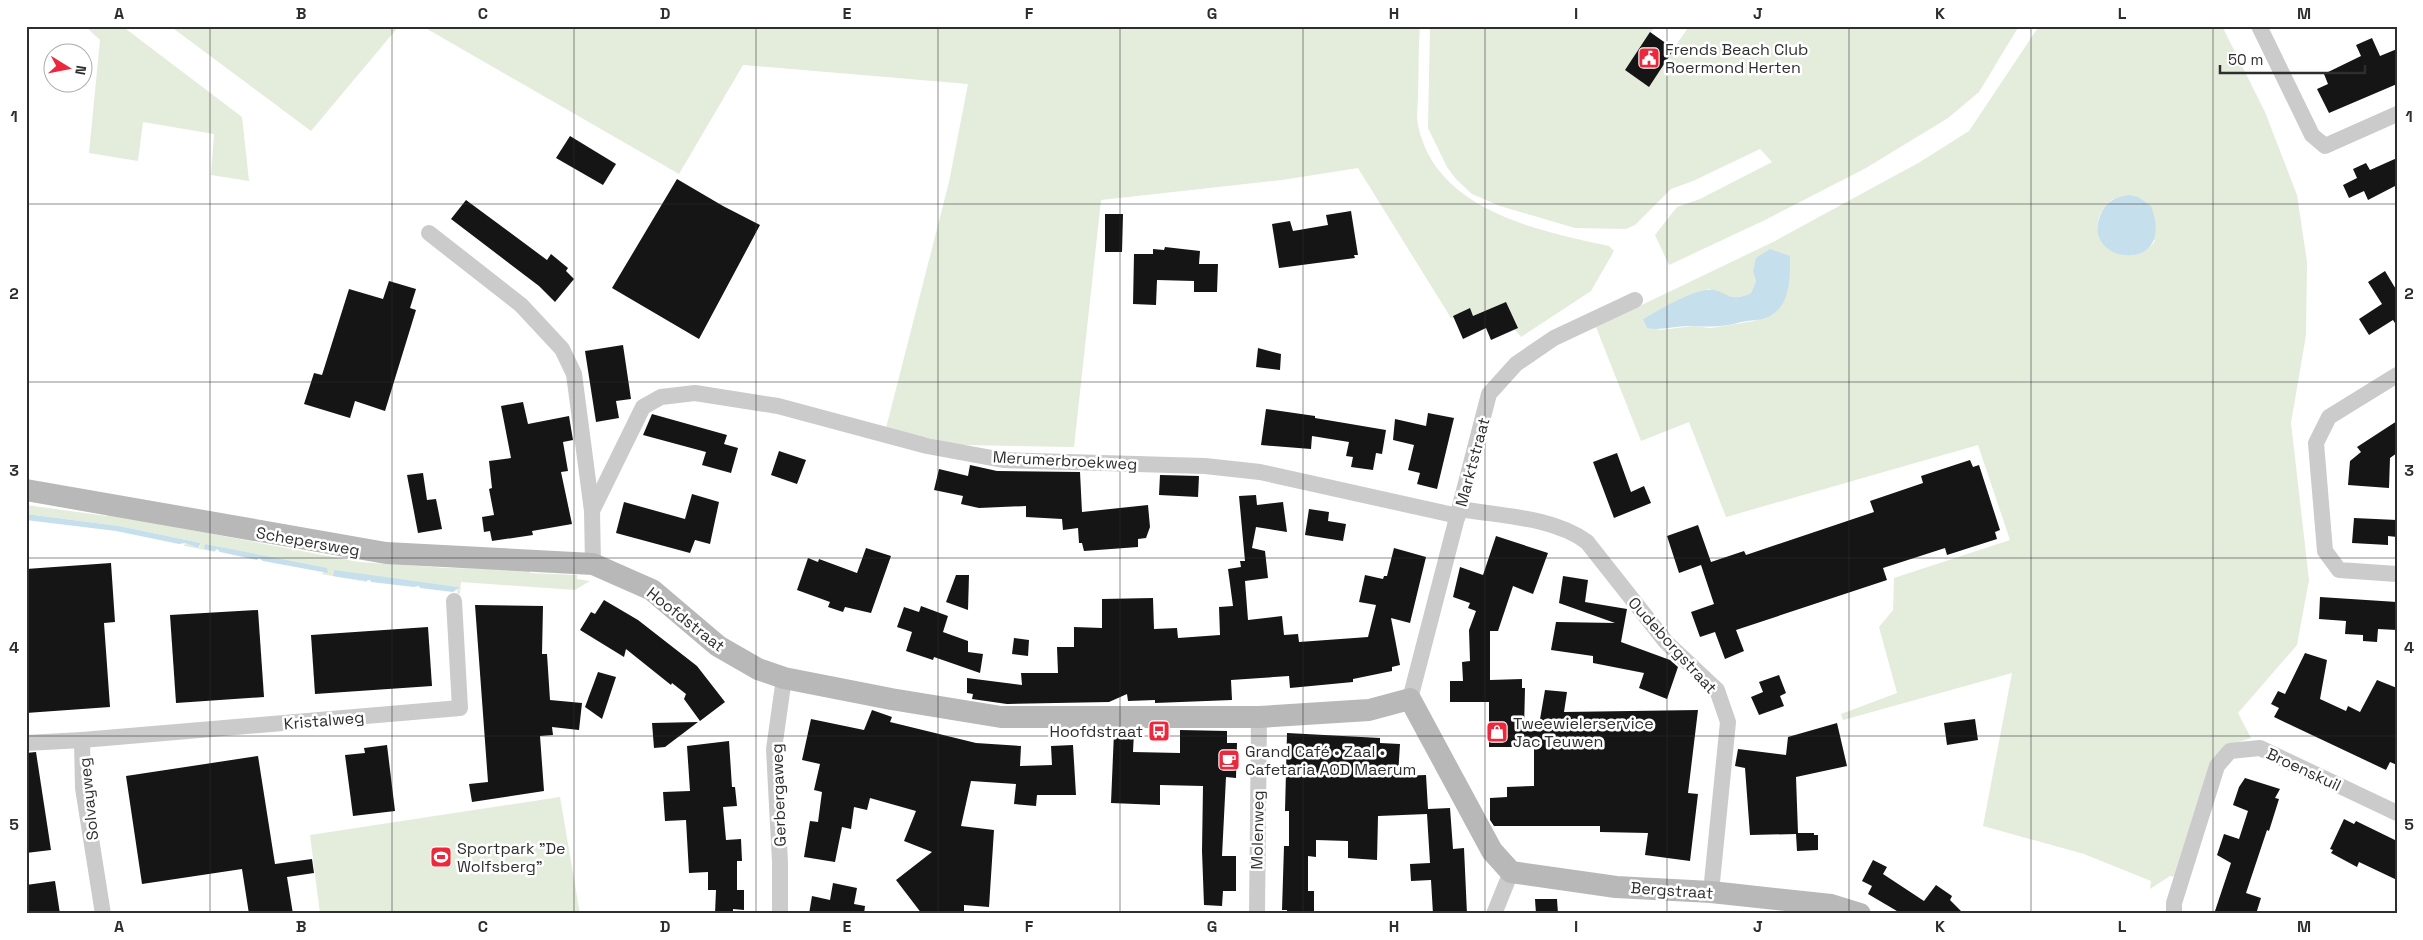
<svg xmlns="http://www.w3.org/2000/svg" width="2423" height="940" viewBox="0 0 2423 940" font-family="'Space Grotesk',sans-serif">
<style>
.green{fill:#e4ecdb;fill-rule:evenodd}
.water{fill:#c6dfed}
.building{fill:#151515}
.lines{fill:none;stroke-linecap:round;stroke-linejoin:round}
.street{stroke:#cbcbcb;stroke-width:16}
.secondary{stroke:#b8b8b8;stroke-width:22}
.grid{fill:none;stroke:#2e2e2e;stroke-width:1;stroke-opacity:0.55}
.labels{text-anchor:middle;stroke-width:5;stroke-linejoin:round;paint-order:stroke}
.poi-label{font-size:16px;fill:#2e2e2e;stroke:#fff;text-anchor:start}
.street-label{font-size:16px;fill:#2e2e2e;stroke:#fff}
.neatline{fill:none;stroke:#2e2e2e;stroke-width:2}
.grid-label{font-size:16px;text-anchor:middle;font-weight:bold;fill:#2e2e2e}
</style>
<rect width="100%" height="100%" fill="#fff"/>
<g class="green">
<polygon points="85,26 122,26 242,117 249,181 211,175 214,134 143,122 138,161 89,153 100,40"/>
<polygon points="170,26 399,26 311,131"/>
<path d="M422,26H1420C1418,49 1419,72 1418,95C1418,105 1416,116 1418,125C1435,210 1538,231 1609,246L1614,251L1591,291L1521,337L1507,320L1470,317L1451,318L1358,168L1282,180L1101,200L1074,447L959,445L886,428L949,182L968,84L743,65L679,174Z"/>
<polygon points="1430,26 1655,26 1625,70 1649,86 1689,26 2019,26 1979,92 1948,118 1866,168 1765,220 1669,265 1655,235 1677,207 1700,199 1772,162 1760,149 1693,181 1671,189 1635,225 1626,229 1575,228 1500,206 1472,194 1456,179 1447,167 1428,128"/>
<path d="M2039,26H2222L2265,112L2297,195L2307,262L2306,335L2291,423L2309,580L2297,645L2238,713L2251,738L2227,746L2176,877L2170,876L2150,889L2151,881L2084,854L1983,826L2012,673L1843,720L1841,714L1897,693L1879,627L1893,610L1894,578L2010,540L1978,445L1726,517L1689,422L1641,441L1596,327L1775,241L1920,162L1969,131ZM2113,199L2155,241C2125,281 2071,231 2113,199ZM1753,272L1776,311L1754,321L1711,328L1693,326L1660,330L1643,319L1658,311L1709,289C1727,295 1732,302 1751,293L1756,281Z"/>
<polygon points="26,505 107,516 107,514 360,562 448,568 530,570 530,573 577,575 577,579 590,581 575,590 461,582 460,594 457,593 458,587 332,571 347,578 365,581 367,579 367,582 321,574 328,570 205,544 216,552 184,546 185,543 199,548 201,543 119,526 26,514"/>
<polygon points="560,797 580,914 320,914 310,835"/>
</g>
<g class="water">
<path d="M2129,195L2138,197L2151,206C2178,276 2081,265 2100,216C2105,202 2115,197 2129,195Z"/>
<path d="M1770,249L1790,256C1790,278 1791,306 1768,317C1759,321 1750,320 1741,322C1724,327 1711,327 1692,326C1676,325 1663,331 1647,328L1643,319C1659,310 1689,292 1707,290C1726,288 1726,305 1751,293L1756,281L1753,272L1756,258Z"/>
<polygon points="26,514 119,526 201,543 198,548 185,543 179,544 116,531 26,520"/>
<polygon points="205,544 327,568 328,573 263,561 259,558 257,560 220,552 217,549 215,551 204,549"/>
<polygon points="334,570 458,587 459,588 453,592 420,588 419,586 414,587 371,582 370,580 365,581 333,576"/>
</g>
<g class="building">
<polygon points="1650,32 1674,49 1649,87 1625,70"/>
<polygon points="2372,38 2380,56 2397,49 2397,84 2329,113 2317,89 2328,84 2324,74 2361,56 2356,45"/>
<polygon points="570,136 616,164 603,185 556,158"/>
<polygon points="2397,158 2397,185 2368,200 2364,191 2349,198 2343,185 2357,178 2353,169 2366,163 2370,170"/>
<polygon points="677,179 723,206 760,225 699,339 612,288"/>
<polygon points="466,200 547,260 551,254 568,268 566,271 574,279 555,302 539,286 451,219"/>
<polygon points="1351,211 1358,255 1354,255 1355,258 1279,268 1272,224 1290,221 1293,231 1328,225 1326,215"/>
<polygon points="1105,214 1123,214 1122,252 1105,252"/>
<polygon points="1165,247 1200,251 1199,264 1218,264 1217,292 1194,292 1194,281 1157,280 1156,305 1133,304 1134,254 1153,254 1153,249 1164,250"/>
<polygon points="2385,271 2397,291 2397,326 2393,320 2369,335 2359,319 2382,304 2368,282"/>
<polygon points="389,281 416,289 410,308 416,310 385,411 355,401 350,418 304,404 314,373 322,375 349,289 383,299"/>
<polygon points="1506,302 1518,328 1491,340 1486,328 1463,339 1453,316 1470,308 1473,316"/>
<polygon points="623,345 631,399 616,401 619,418 596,422 585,351"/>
<polygon points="1258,348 1281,354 1280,370 1256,367"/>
<polygon points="523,402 528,424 569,416 573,440 563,442 568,471 561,472 572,524 532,531 533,535 492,541 490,531 484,532 482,517 494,515 489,489 492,488 489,461 511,458 501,406"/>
<polygon points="1266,409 1315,416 1315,418 1386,430 1382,454 1376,453 1373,470 1351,467 1353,457 1346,456 1349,442 1312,436 1311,449 1261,445"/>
<polygon points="1428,413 1454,418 1437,489 1417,484 1420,473 1408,470 1414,445 1393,440 1395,419 1426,426"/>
<polygon points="652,414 727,435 724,444 738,448 731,473 702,465 706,452 643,435"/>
<polygon points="2397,421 2397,453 2390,458 2389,488 2348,485 2350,461 2361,452 2357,447"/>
<polygon points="779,451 806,460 797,484 771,475"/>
<polygon points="1617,453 1631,492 1644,486 1651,503 1614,518 1593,462"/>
<polygon points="1970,460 1973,467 1979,465 2000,530 1995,532 1997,539 1947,555 1945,548 1883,568 1887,580 1736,630 1744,651 1725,659 1715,632 1700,637 1691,612 1714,604 1701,565 1679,573 1667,536 1698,525 1711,562 1744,551 1746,555 1874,512 1870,501 1923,483 1921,476"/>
<polygon points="970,465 997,471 1080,472 1082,512 1148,505 1150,527 1146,538 1138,539 1138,547 1084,551 1082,543 1079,543 1078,528 1063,530 1062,519 1026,517 1026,506 979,508 961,504 963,496 934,490 939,469 968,476"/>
<polygon points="423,473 427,500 436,499 442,529 418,533 407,475"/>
<polygon points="1160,475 1199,476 1198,497 1159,495"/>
<polygon points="692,494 719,502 710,544 695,540 690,553 616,533 624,502 685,519"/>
<polygon points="1256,495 1257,505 1283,502 1287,532 1256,527 1252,548 1265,551 1268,578 1245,581 1248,620 1282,616 1284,635 1298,634 1299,642 1368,637 1376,605 1359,602 1365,575 1383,579 1384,576 1387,576 1394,548 1426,557 1410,623 1391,618 1400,665 1392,667 1392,671 1353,679 1353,682 1290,688 1289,676 1231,680 1232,700 1155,703 1155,700 1128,701 1127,694 1109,702 1007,704 972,699 973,694 967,693 967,678 1022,685 1021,673 1058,673 1057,647 1074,647 1074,627 1102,628 1102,599 1153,598 1154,629 1177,628 1178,638 1220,635 1219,607 1233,606 1228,569 1241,567 1240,561 1245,561 1239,496"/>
<polygon points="1309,509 1329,512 1328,521 1346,524 1343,541 1305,535"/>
<polygon points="2354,518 2397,520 2397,537 2388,536 2388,545 2352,543"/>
<polygon points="1496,536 1548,553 1533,594 1513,586 1498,631 1490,631 1490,680 1522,679 1522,688 1525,688 1524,730 1538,731 1545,690 1567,692 1564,712 1698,710 1688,793 1698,794 1690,861 1645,855 1648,833 1600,832 1600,826 1494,826 1490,820 1490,798 1507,797 1507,787 1534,786 1534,747 1489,747 1489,702 1450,702 1450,681 1463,681 1462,662 1470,661 1469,630 1476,611 1468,608 1470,603 1453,597 1460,567 1483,575"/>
<polygon points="866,548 891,556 871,613 845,607 843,612 828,607 830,602 797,590 808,558 818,562 819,559 857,573"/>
<polygon points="111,563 115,622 104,623 110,707 26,713 26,654 28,654 26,569"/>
<polygon points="956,575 969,575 968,610 946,602"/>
<polygon points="1563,576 1588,580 1585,602 1627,609 1621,642 1670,660 1678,667 1667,699 1639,688 1644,673 1593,663 1593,656 1551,650 1556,622 1615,623 1559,603"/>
<polygon points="2320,597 2397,602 2397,630 2378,629 2377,642 2363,641 2363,635 2345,634 2346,621 2319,619"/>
<polygon points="604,600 638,620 697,666 725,702 700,721 684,699 686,694 672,683 671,685 626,649 624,657 580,630 591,612 595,614"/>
<polygon points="475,605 543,606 542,654 547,654 550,700 582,703 579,730 552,727 553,735 540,736 544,791 472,802 469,784 488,782"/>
<polygon points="921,606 948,616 943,632 968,641 968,652 983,654 980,673 934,657 933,660 906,651 912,632 897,627 904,607 919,612"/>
<polygon points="258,610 264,697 176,703 170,615"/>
<polygon points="428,627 432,686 315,694 311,635"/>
<polygon points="1014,638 1029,640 1028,656 1012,654"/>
<polygon points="2305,653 2327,660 2320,699 2346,711 2348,706 2360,712 2377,680 2397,688 2397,765 2390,762 2386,770 2274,717 2279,708 2271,704 2278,691 2285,694"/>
<polygon points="598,672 616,677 602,719 585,707"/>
<polygon points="1779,675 1786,693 1780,696 1784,706 1759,715 1751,697 1763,692 1759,682"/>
<polygon points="872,710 892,717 890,722 976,743 1021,746 1020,766 1052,765 1051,746 1073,745 1076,795 1037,795 1036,806 1014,804 1016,784 971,781 961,826 994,830 989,907 964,905 964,914 922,914 896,880 932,852 904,841 916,811 870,798 867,810 854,807 851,829 842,827 835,862 804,857 810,821 818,822 822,792 814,790 820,764 802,760 811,719 864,730"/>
<polygon points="1975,719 1978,740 1947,745 1944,723"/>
<polygon points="698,722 665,747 654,748 652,723"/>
<polygon points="1837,723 1847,766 1796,777 1798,833 1814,833 1814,835 1818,835 1818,850 1797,851 1796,834 1750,835 1745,768 1735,766 1738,749 1786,755 1788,737"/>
<polygon points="1180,730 1227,731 1227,743 1237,743 1236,778 1226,777 1222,856 1236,856 1236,891 1223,891 1222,906 1204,905 1202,851 1203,786 1160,785 1160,805 1111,803 1114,732 1134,732 1133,752 1180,753"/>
<polygon points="1287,733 1380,738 1380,743 1400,744 1398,776 1426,775 1428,809 1450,808 1453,849 1464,848 1467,914 1433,914 1431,880 1411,881 1410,864 1430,863 1427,814 1378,816 1377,860 1348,858 1348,841 1316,840 1316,857 1308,856 1308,891 1314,891 1314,914 1287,914 1287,910 1282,910 1284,846 1289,846 1289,811 1285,811"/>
<polygon points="729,741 732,787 735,787 737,806 723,807 726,840 741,839 742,861 737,861 737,890 744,890 744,910 733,909 733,914 715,914 716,890 708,890 708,872 689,873 686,820 665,821 663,792 690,791 687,746"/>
<polygon points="387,745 395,811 353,816 345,755 365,753 364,748"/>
<polygon points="36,752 51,850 26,853 26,753"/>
<polygon points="258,756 275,864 312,859 314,873 287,877 293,914 249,914 242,869 142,884 126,776"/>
<polygon points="2245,778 2280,789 2275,798 2279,799 2269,831 2267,830 2246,893 2261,898 2256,914 2214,914 2231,863 2217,855 2224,834 2239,839 2248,811 2233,805 2239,787"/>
<polygon points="2344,819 2354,824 2356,821 2397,841 2397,880 2359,862 2357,867 2331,853 2333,850 2330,849"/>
<polygon points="1873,860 1887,867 1883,874 1924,901 1936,885 1952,896 1950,900 1964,914 1902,914 1868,894 1872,886 1862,881"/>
<polygon points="55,881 60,914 26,914 26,885"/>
<polygon points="833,883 857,888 854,904 865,906 864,914 809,914 812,896 830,900"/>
<polygon points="1535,899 1557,899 1558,914 1536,914"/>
</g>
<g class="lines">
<g class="street">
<polyline points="2259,26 2312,135 2325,146 2397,114"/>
<polyline points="429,233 521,305 562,349 574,374 592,511 593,564"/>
<polyline points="2397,375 2329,417 2316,443 2325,551 2339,570 2397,574"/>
<path d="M1460,509C1500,516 1554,517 1587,542L1666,642L1717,690L1728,722L1711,892"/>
<polyline points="592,511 643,407 661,397 695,393 778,406 927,446 1003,460 1205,466 1260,472 1458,516"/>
<polyline points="1410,699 1489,394 1516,364 1554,338 1635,300"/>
<polyline points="82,740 460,708 454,601"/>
<polyline points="26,743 82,740 83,788 103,914"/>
<polyline points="780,914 780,862 774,749 784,678"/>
<polyline points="1257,914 1259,717"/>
<polyline points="1494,914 1511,872"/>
<polyline points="2174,914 2174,903 2217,766 2230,751 2260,748 2397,813"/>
</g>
<polyline class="secondary" points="26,490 386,553 593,564 652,590 718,646 758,669 784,678 891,699 1001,717 1259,717 1369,710 1410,699 1492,851 1511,872 1616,887 1711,892 1831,905 1860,914"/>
</g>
<path class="grid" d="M210,26V914M392,26V914M574,26V914M756,26V914M938,26V914M1120,26V914M1303,26V914M1485,26V914M1667,26V914M1849,26V914M2031,26V914M2213,26V914M26,204H2397M26,382H2397M26,558H2397M26,736H2397"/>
<defs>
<g id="civic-square" transform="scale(1.125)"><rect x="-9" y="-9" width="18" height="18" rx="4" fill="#ec283c" stroke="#fff"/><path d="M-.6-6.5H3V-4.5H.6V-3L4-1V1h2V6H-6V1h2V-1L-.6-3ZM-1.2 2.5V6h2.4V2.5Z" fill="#fff"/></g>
<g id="bus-square" transform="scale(1.125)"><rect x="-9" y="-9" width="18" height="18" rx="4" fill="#ec283c" stroke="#fff"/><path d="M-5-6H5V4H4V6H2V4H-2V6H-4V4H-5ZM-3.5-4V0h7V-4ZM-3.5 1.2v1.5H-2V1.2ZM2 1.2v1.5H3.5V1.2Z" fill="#fff"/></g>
<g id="shop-square" transform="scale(1.125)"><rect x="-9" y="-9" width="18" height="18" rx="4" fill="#ec283c" stroke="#fff"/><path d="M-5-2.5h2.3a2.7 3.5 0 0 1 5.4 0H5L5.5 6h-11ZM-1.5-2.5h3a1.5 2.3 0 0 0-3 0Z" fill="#fff"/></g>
<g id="cafe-square" transform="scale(1.125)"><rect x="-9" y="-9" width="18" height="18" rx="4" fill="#ec283c" stroke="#fff"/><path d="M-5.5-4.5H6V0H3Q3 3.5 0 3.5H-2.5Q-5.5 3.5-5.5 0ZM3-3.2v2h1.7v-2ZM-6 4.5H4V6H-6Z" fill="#fff"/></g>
<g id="stadium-square" transform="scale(1.125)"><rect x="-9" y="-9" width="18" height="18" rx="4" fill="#ec283c" stroke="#fff"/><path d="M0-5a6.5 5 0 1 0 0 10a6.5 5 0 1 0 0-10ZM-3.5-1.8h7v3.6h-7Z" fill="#fff"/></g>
</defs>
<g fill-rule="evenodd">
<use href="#civic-square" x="1649" y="58"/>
<use href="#bus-square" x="1159" y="731"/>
<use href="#shop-square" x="1497" y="732"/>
<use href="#cafe-square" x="1229" y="760"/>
<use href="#stadium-square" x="441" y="857"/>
</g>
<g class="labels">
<g class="poi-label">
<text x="1665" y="55">Frends Beach Club<tspan x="1665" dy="18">Roermond Herten</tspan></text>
<text x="1513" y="729">Tweewielerservice<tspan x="1513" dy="18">Jac Teuwen</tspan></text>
<text x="1143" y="737" text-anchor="end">Hoofdstraat</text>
<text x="1245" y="757">Grand Café • Zaal •<tspan x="1245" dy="18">Cafetaria AOD Maerum</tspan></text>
<text x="457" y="854">Sportpark "De<tspan x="457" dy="18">Wolfsberg"</tspan></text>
</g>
<g class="street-label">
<text transform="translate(1065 460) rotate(3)" y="6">Merumerbroekweg</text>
<text transform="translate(1472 462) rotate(-75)" y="6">Marktstraat</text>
<text transform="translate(308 541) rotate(10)" y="6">Schepersweg</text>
<text transform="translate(686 619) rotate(38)" y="6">Hoofdstraat</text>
<text transform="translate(1673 645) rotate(48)" y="6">Oudeborgstraat</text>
<text transform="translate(324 720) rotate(-5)" y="6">Kristalweg</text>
<text transform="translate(2304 769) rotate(25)" y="6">Broenskuil</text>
<text transform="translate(778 795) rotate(-92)" y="6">Gerbergaweg</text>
<text transform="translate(88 799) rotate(-96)" y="6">Solvayweg</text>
<text transform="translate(1257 830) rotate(-89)" y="6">Molenweg</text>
<text transform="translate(1672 890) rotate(4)" y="6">Bergstraat</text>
</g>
</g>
<rect width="2423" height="940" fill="none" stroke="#ffffff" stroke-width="55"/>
<g transform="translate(68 68) rotate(100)"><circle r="24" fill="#ffffff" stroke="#ababab"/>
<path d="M0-4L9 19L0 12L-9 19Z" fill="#ec283c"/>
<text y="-8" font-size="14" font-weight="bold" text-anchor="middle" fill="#2e2e2e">N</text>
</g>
<path d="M2220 65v8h145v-8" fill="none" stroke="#2e2e2e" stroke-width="2.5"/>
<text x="2228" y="65" font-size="15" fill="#2e2e2e" stroke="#ffffff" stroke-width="4" paint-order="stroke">50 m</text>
<rect x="28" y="28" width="2368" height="884" class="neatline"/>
<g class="grid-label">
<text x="119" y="19">A</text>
<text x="301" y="19">B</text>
<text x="483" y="19">C</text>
<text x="665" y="19">D</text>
<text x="847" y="19">E</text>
<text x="1029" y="19">F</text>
<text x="1212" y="19">G</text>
<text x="1394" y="19">H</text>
<text x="1576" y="19">I</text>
<text x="1758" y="19">J</text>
<text x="1940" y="19">K</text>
<text x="2122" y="19">L</text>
<text x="2304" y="19">M</text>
<text x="14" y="122">1</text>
<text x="2409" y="122">1</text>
<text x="14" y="299">2</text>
<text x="2409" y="299">2</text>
<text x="14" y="476">3</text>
<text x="2409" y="476">3</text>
<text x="14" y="653">4</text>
<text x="2409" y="653">4</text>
<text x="14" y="830">5</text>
<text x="2409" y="830">5</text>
<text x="119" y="932">A</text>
<text x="301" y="932">B</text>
<text x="483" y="932">C</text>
<text x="665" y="932">D</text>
<text x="847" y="932">E</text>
<text x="1029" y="932">F</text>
<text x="1212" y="932">G</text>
<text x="1394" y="932">H</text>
<text x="1576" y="932">I</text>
<text x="1758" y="932">J</text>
<text x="1940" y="932">K</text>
<text x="2122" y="932">L</text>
<text x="2304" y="932">M</text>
</g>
</svg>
